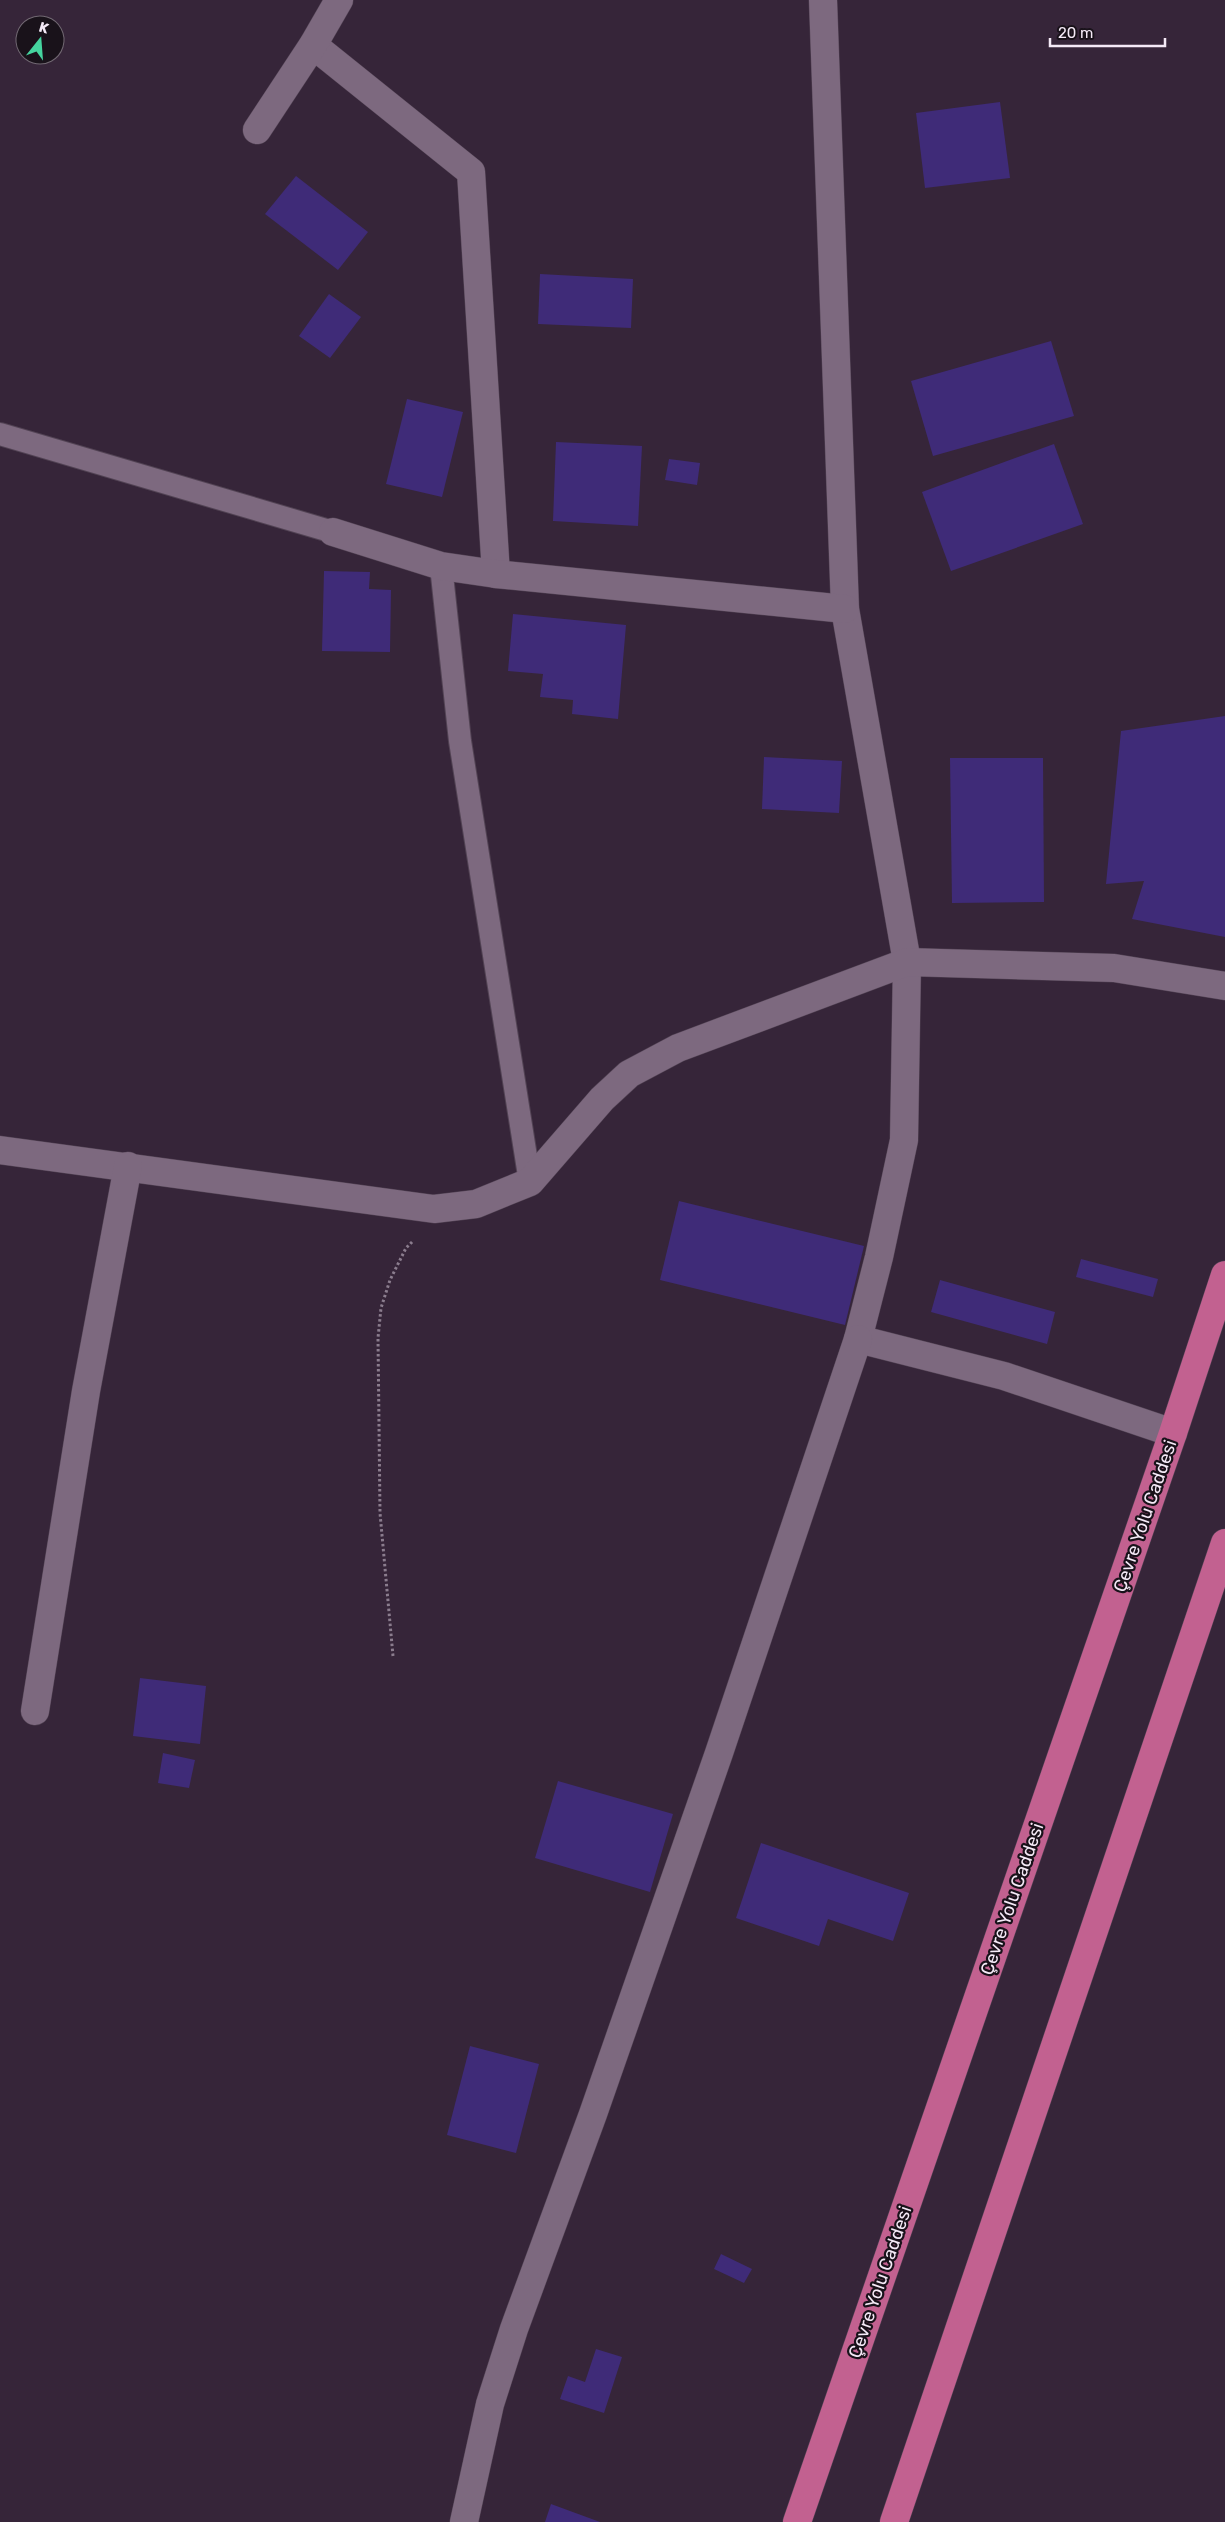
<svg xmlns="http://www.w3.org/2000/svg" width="1225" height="2522" viewBox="0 0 1225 2522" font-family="Rubik,sans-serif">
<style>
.building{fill:#3f2b78}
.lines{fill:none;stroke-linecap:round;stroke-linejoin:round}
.service-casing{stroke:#524354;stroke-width:24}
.minor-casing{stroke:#524354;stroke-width:29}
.trunk-casing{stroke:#524354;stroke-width:29}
.path{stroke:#8b7d8e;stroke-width:3;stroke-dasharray:2.5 2.5;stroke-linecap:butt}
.service{stroke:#7d697f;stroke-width:22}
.minor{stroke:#7d697f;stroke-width:28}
.trunk{stroke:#c26190;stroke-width:28}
.labels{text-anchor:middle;stroke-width:4.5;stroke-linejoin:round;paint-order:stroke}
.street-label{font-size:18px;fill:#f5eaf7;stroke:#19121a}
</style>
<rect width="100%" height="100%" fill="#362539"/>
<g class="building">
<polygon points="1000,102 1010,178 925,188 916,113"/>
<polygon points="296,176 368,232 338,270 265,214"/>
<polygon points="540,274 633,279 631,328 538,324"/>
<polygon points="329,294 361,317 330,358 299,336"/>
<polygon points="1051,341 1074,416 933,456 911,381"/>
<polygon points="407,399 463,412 442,497 386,484"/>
<polygon points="556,442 642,446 638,526 553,521"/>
<polygon points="1054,444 1083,524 951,571 922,492"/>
<polygon points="669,459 700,463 697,485 665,480"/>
<polygon points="324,571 370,572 369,589 391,590 390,652 322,651"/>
<polygon points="513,614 626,625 618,719 572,714 573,700 540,697 543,674 508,671"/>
<polygon points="1225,716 1225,937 1132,919 1144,881 1106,884 1121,731"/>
<polygon points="764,757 842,761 839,813 762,809"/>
<polygon points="950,758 1043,758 1044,902 952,903"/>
<polygon points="679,1201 864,1246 845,1325 660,1280"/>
<polygon points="1081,1259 1158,1279 1153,1297 1076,1277"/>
<polygon points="940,1280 1055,1312 1047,1344 931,1312"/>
<polygon points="140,1678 206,1686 200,1744 133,1736"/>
<polygon points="163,1753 195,1760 189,1788 158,1783"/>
<polygon points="558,1781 673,1814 650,1892 535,1858"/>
<polygon points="761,1843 909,1893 893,1941 828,1919 819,1946 736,1918"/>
<polygon points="470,2046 539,2064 516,2153 447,2135"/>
<polygon points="721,2254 752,2269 744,2283 714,2269"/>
<polygon points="596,2349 622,2357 604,2413 560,2399 568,2376 585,2382"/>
<polygon points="551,2504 600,2522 545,2522"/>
</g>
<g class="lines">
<g class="service-casing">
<g id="service">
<polyline points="0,434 333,532"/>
<polyline points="441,566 460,741 530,1182"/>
</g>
</g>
<g class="minor-casing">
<g id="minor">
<polyline points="823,0 845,609 907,962 904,1140 879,1257 858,1339 1004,1376 1173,1433"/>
<polyline points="313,45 471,172 496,574"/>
<polyline points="257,130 313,45 339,0"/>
<polyline points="333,532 441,566 496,574 845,609"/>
<polyline points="0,1150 434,1209 476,1204 530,1182 602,1099 629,1074 678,1048 907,962 1114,968 1225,986"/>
<polyline points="35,1711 86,1391 128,1166"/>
<polyline points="464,2522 490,2404 514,2329 593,2114 719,1753 858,1339"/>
</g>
</g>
<g class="trunk-casing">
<g id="trunk">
<polyline points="797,2522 1173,1433 1225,1275"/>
<polyline points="894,2522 1225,1543"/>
</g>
</g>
<polyline class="path" points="393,1656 380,1513 378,1338 381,1308 390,1280 406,1248 413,1241"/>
<use href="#service" class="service"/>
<use href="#minor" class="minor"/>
<use href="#trunk" class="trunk"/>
</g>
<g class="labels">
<g class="street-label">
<text transform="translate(1145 1516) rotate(-71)" y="6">Çevre Yolu Caddesi</text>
<text transform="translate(1012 1899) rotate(-71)" y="6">Çevre Yolu Caddesi</text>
<text transform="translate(880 2282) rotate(-71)" y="6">Çevre Yolu Caddesi</text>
</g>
</g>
<g transform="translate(40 40) rotate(17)"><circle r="24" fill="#19121a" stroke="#716872"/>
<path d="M0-4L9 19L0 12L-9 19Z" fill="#45d49f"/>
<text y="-8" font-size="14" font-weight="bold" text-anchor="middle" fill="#f5eaf7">K</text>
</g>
<path d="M1050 38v8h115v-8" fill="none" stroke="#f5eaf7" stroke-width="2.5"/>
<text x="1058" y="38" font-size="15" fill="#f5eaf7" stroke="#19121a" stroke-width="4" paint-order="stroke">20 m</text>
</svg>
